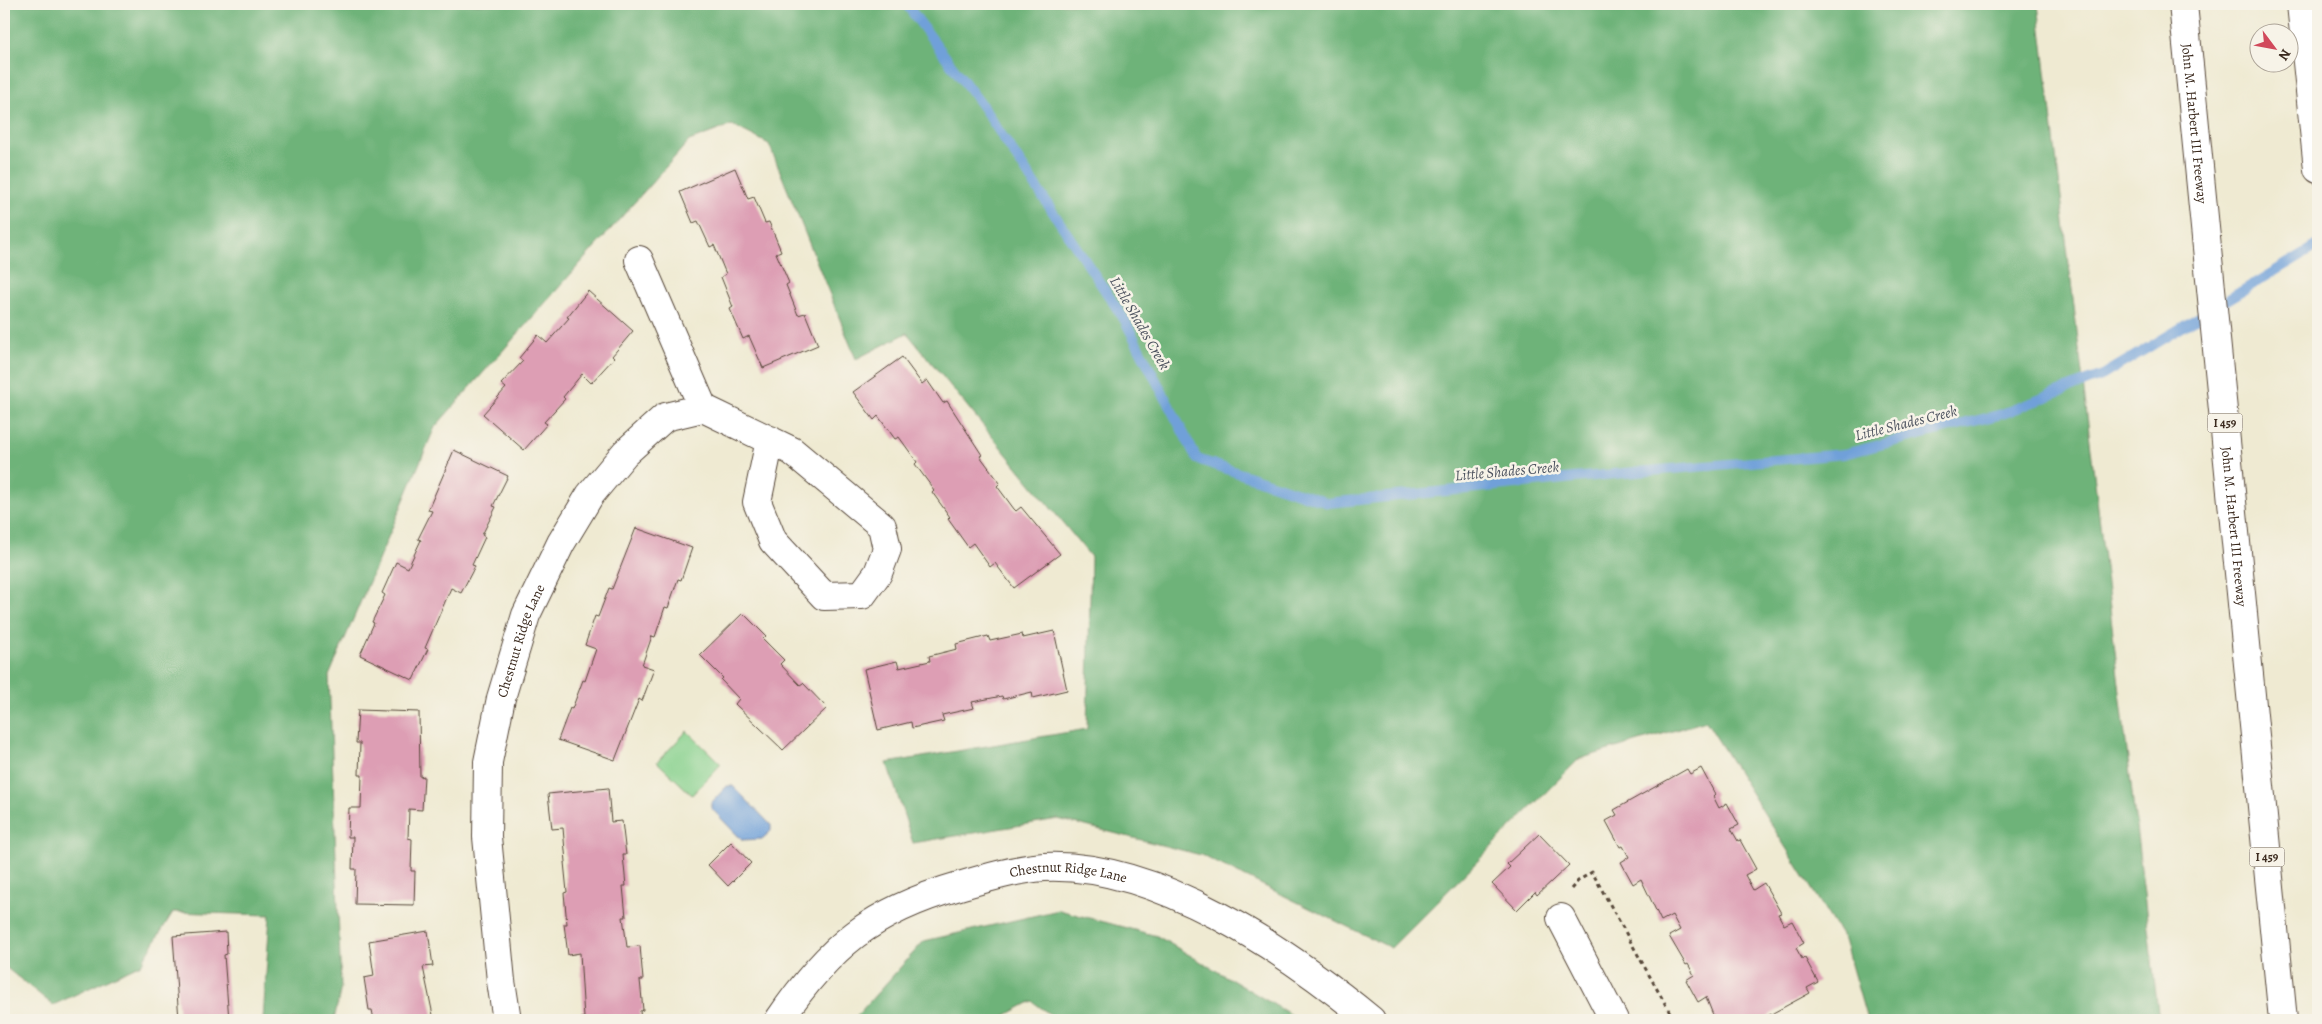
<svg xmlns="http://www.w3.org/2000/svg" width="2322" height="1024" viewBox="0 0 2322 1024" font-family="Alegreya,serif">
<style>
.green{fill:#88d18e;stroke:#627e56}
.forest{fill:#6eb379;stroke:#546e4c}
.water{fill:#6fa0d9;stroke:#55657c}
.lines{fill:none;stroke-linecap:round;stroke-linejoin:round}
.stream{stroke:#6fa0d9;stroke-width:10}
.building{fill:#dd9eb4}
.street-casing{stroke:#564739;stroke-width:30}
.highway-casing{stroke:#564739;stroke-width:30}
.path{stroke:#564739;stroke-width:3;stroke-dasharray:4 4;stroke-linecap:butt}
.street{stroke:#fff;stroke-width:28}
.highway{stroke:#fff;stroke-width:28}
.labels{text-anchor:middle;stroke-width:5;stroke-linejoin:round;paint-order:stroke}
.shield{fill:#f7f3e8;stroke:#73665b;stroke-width:1}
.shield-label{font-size:12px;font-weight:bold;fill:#3b2a1e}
.street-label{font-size:14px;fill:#3b2a1e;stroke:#f7f3e8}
.water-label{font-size:15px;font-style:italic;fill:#4d535f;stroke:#f7f3e8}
</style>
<rect width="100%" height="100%" fill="#f7f3e8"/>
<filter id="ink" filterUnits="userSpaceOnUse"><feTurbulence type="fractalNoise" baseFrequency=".02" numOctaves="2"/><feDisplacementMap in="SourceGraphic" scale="10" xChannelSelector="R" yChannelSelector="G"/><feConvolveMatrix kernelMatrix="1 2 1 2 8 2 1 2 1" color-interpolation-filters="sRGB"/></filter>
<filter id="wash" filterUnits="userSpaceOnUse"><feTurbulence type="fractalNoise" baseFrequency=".0096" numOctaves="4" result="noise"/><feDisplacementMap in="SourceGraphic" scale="20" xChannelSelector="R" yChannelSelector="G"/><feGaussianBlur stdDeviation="1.12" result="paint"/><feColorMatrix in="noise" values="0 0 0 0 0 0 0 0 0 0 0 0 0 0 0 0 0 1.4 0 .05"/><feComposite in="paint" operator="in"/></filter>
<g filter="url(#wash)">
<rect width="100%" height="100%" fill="#efead2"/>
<polygon class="green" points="687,731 721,764 692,795 657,762"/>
<g class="forest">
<polygon points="4,4 2038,4 2159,1020 1867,1020 1844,940 1706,721 1579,759 1391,948 1201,855 1058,819 913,843 887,763 1087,729 1091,557 907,333 856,359 769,144 732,125 689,141 435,427 329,676 341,987 334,1020 263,1020 270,915 173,912 141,964 53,1005 4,966"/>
<polygon points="1059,910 1157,936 1300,1020 1057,1020 1032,1001 997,1020 853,1020 924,941"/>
</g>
<polygon class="water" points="727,786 733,786 771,825 771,831 762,839 742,840 711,808 711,803"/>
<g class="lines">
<polyline class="stream" points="906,4 983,107 1124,319 1197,459 1328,503 1614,474 1844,454 2002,414 2103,375 2318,245"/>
</g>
<g id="blocks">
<g class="building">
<polygon points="735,168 748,199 754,197 765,223 769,222 781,251 776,253 789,283 786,285 798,315 805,313 818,345 763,368 749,336 743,339 730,309 733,307 721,277 726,274 714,245 710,247 698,221 693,223 680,192"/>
<polygon points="588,291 633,331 612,356 614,358 591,383 582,374 563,397 565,399 544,422 547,424 524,450 483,414 506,388 501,384 523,361 519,358 538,335 547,343 569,318 567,317"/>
<polygon points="902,357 922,384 927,380 943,403 947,401 982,455 980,456 1000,483 997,486 1014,509 1016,511 1021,507 1060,554 1014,588 995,563 990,567 973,543 968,547 948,519 950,517 932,492 934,490 915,464 917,462 899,437 895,439 878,416 874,420 853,392"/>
<polygon points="454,450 508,476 493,506 496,507 482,535 485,537 472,565 475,566 461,593 451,588 425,648 428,649 413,680 360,655 374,623 372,622 385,595 382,593 396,562 408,568 421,540 418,539 432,511 428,510"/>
<polygon points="636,528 692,548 681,580 678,579 668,608 665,607 655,637 652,636 642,665 654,669 642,701 639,699 615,760 558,740 570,708 572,709 583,680 585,681 596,649 585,645 595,616 598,617 609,588 612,589"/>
<polygon points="743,613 766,636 763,639 784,660 780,664 800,685 803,683 827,708 783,750 735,704 739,699 721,680 723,678 700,655"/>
<polygon points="1054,631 1067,690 1033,698 1032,692 1003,699 1002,696 972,702 974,708 942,715 944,721 912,728 911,722 878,730 864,669 897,661 899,668 930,661 929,656 957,649 956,644 988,636 990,641 1022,634 1023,638"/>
<polygon points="358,710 419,712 420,777 424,776 422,810 409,809 408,838 412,839 411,871 415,871 414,905 355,904 356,869 352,869 353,837 348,837 349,808 361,808 362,775 359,775 360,743 356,743"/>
<polygon points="1701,768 1715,794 1713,796 1719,808 1727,803 1739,825 1731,829 1738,841 1740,840 1756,869 1745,875 1753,890 1764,883 1781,913 1778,914 1784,925 1792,921 1804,943 1796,948 1802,959 1805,958 1818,982 1807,988 1810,993 1760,1020 1715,1020 1706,997 1698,1002 1686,980 1694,975 1688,964 1686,965 1669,936 1680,930 1672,915 1661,921 1641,879 1633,884 1621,862 1629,857 1623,846 1620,847 1606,821 1617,815 1614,810 1687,769 1690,774"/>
<polygon points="608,788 611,822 622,821 626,855 623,855 626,886 623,886 626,917 623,917 627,947 640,946 643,980 640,980 643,1010 640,1011 641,1020 581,1020 581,1018 584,1018 580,953 568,955 564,924 567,924 564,893 567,892 564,862 566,862 563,828 552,829 548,794"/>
<polygon points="1539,834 1569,865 1537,895 1535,892 1517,910 1492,884 1510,867 1507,864"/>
<polygon points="731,842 751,863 728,886 708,865"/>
<polygon points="428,931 433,966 423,967 434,1020 374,1020 372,1010 369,1010 364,978 374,976 369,941"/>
<polygon points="226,932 227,954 224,955 229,1020 179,1020 173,936"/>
</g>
</g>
</g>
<g filter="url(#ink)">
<use href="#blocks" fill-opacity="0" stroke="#564739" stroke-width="1"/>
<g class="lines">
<g class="street-casing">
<g id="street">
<polyline points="639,260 703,408"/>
<polyline points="1561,918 1614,1020"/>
<path id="s1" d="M507,1020L501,981L487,837L488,762L501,698L526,615L561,543L590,495L625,453L665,417L703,408L792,451L882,526L887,549L878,573L862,595L824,596L773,541L757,502L770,440"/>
<path id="s2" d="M779,1020C829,946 872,911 959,886C986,878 1016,869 1044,867C1157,862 1287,951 1371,1020"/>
</g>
</g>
<g class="highway-casing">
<g id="highway">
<path id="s3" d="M2183,4L2283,1020"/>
<polyline points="2301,4 2318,169"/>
</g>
</g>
<g class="path">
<polyline points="1571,889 1578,881 1592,872 1674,1020"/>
<polyline points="1838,1020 1839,1020"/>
</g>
<use href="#street" class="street"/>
<use href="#highway" class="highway"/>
</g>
</g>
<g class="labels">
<g class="shield">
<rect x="2207.5" y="413.5" width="35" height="19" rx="4"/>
<rect x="2249.5" y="847.5" width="35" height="19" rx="4"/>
</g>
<g class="shield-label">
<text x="2225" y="427">I 459</text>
<text x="2267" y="861">I 459</text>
</g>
<g class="street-label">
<text dy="5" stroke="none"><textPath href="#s3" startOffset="120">John M. Harbert III Freeway</textPath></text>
<text dy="5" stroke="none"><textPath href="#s3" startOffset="525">John M. Harbert III Freeway</textPath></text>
<text dy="5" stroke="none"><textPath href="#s1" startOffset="385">Chestnut Ridge Lane</textPath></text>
<text dy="5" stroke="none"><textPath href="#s2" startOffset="342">Chestnut Ridge Lane</textPath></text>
</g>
<g class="water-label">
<text transform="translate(1140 323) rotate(60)" y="5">Little Shades Creek</text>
<text transform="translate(1906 423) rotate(-14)" y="5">Little Shades Creek</text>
<text transform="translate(1507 471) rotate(-5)" y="5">Little Shades Creek</text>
</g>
</g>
<rect width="2322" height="1024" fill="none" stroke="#f7f3e8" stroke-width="20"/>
<g transform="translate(2274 48) rotate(122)"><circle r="24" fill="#f7f3e8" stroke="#aca397"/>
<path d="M0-4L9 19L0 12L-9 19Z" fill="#d1495b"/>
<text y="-8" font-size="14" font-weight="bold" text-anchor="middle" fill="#3b2a1e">N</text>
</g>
</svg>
